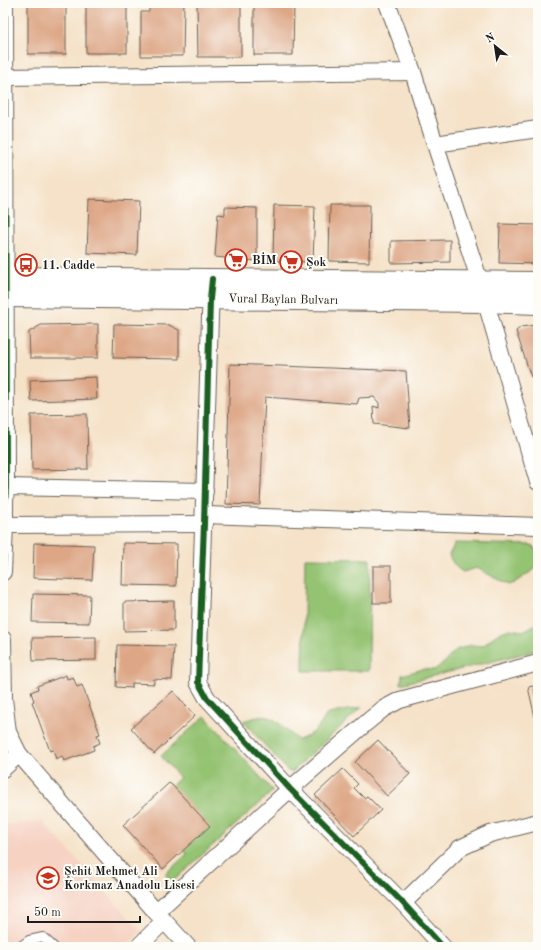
<svg xmlns="http://www.w3.org/2000/svg" width="541" height="950" viewBox="0 0 541 950" font-family="'Old Standard TT',serif">
<style>
.built{fill:#f6d2c3}
.green{fill:#94c372;stroke:#587047}
.building{fill:#dda685}
.lines{fill:none;stroke-linecap:round;stroke-linejoin:round}
.lane-casing{stroke:#686158;stroke-width:10}
.street-casing{stroke:#686158;stroke-width:18}
.secondary-casing{stroke:#686158;stroke-width:24}
.lane{stroke:#fff;stroke-width:8}
.street{stroke:#fff;stroke-width:16}
.secondary{stroke:#fff;stroke-width:22}
.cycleway-casing{stroke:#fdfcf7;stroke-width:8}
.cycleway{stroke:#1b5e20;stroke-width:6}
.labels{text-anchor:middle;stroke-width:4;stroke-linejoin:round;paint-order:stroke}
.poi-label{font-size:12px;font-weight:bold;fill:#1c1c1c;stroke:#fdfcf7;text-anchor:start}
.street-label{font-size:12px;fill:#1c1c1c;stroke:#fdfcf7}
</style>
<rect width="100%" height="100%" fill="#fdfcf7"/>
<filter id="ink" filterUnits="userSpaceOnUse"><feTurbulence type="fractalNoise" baseFrequency=".025" numOctaves="2"/><feDisplacementMap in="SourceGraphic" scale="8" xChannelSelector="R" yChannelSelector="G"/><feConvolveMatrix kernelMatrix="1 2 1 2 8 2 1 2 1" color-interpolation-filters="sRGB"/></filter>
<filter id="wash" filterUnits="userSpaceOnUse"><feTurbulence type="fractalNoise" baseFrequency=".012" numOctaves="4" result="noise"/><feDisplacementMap in="SourceGraphic" scale="16" xChannelSelector="R" yChannelSelector="G"/><feGaussianBlur stdDeviation="0.9" result="paint"/><feColorMatrix in="noise" values="0 0 0 0 0 0 0 0 0 0 0 0 0 0 0 0 0 1.4 0 .05"/><feComposite in="paint" operator="in"/></filter>
<g filter="url(#wash)">
<rect width="100%" height="100%" fill="#f5e2c8"/>
<polygon class="built" points="42,821 141,931 125,947 3,947 3,825"/>
<g class="green">
<path d="M455,543L532,545L538,553V567L514,583L508,585L477,568L463,572C456,568 452,563 449,555Z"/>
<polygon points="305,558 370,559 369,671 303,671"/>
<polygon points="538,623 538,650 401,684 402,675 423,669 434,670 444,663 456,650 471,645 483,646 493,637 501,632 510,629 523,631"/>
<path d="M362,707L292,772L288,771L243,721C250,719 261,715 268,717C276,718 290,734 298,740C312,735 319,729 326,715L333,713Z"/>
<polygon points="205,716 273,791 172,882 165,874 187,854 183,850 172,785 180,778 161,756"/>
</g>
<g id="blocks">
<g class="building">
<rect x="28" y="3" width="38" height="51"/>
<rect x="86" y="3" width="41" height="50"/>
<polygon points="149,3 184,3 183,56 141,56 141,12 149,12"/>
<polygon points="241,3 241,57 198,57 197,4"/>
<polygon points="254,3 294,3 293,55 254,55"/>
<polygon points="89,199 139,201 137,255 87,253"/>
<polygon points="274,205 315,206 313,262 273,261"/>
<polygon points="330,205 370,205 369,262 329,261"/>
<polygon points="225,207 257,208 257,261 215,257 218,214 225,215"/>
<polygon points="500,224 538,225 538,264 499,263"/>
<polygon points="450,240 450,262 391,263 391,241"/>
<polygon points="98,324 98,358 30,358 29,332 41,325"/>
<polygon points="114,324 169,325 179,330 179,359 113,358"/>
<polygon points="535,325 537,329 538,329 538,376 531,377 516,331 521,327"/>
<polygon points="230,364 406,371 410,428 374,424 373,406 379,408 379,403 374,397 359,398 357,404 265,397 260,505 226,504"/>
<polygon points="96,377 97,399 31,401 30,380"/>
<polygon points="87,414 88,469 32,470 31,415"/>
<polygon points="34,543 94,545 92,580 33,578"/>
<polygon points="123,543 177,544 176,586 122,585"/>
<rect x="373" y="566" width="18" height="37"/>
<polygon points="33,594 90,595 89,623 32,622"/>
<polygon points="174,601 174,630 124,631 124,602"/>
<polygon points="96,637 96,660 33,661 32,638"/>
<polygon points="117,645 174,646 172,680 154,679 154,684 132,683 132,688 116,687"/>
<polygon points="66,675 67,679 73,677 77,687 82,685 100,734 97,735 100,743 93,746 94,750 64,761 62,756 56,759 53,750 50,751 32,702 34,701 31,692 38,689 37,686"/>
<polygon points="538,685 538,726 537,726 528,687"/>
<polygon points="173,691 195,716 154,754 131,728"/>
<polygon points="378,740 410,774 387,796 355,762"/>
<polygon points="343,769 358,784 354,788 364,798 367,796 381,810 354,836 315,795"/>
<polygon points="169,783 172,785 210,826 163,869 123,825"/>
</g>
</g>
</g>
<g filter="url(#ink)">
<use href="#blocks" fill-opacity="0" stroke="#686158" stroke-width="1"/>
<g class="lines">
<g class="lane-casing">
<polyline id="lane" points="19,947 29,940 43,937 54,947"/>
</g>
<g class="street-casing">
<g id="street">
<polyline points="387,3 413,72 435,144 480,282 538,482"/>
<polyline points="3,77 413,72"/>
<polyline points="435,144 538,129"/>
<polyline points="211,287 198,682 207,698 290,789 403,903 443,947"/>
<polyline points="6,487 205,491"/>
<polyline points="204,515 538,526"/>
<polyline points="5,525 204,524"/>
<polyline points="3,572 5,525 5,503 6,487 5,3"/>
<polyline points="3,639 4,699 8,732 19,754 156,912 188,947"/>
<polyline points="3,769 19,754"/>
<polyline points="403,903 460,848 490,834 538,822"/>
<polyline points="156,912 290,789 366,723 383,709 400,700 538,663"/>
<polyline points="138,947 164,921"/>
</g>
</g>
<g class="secondary-casing">
<g id="secondary">
<polyline points="3,278 538,283"/>
<polyline points="3,296 485,301 538,303"/>
</g>
</g>
<use href="#lane" class="lane"/>
<use href="#street" class="street"/>
<use href="#secondary" class="secondary"/>
<g class="cycleway-casing">
<g id="cycleway">
<polyline points="212,279 210,299 204,524 198,682 207,698 290,789 403,903 443,947"/>
<polyline points="3,572 5,525 5,503 6,487 5,3"/>
</g>
</g>
<use href="#cycleway" class="cycleway"/>
</g>
</g>
<defs>
<g id="supermarket-ring" transform="scale(1.15)"><circle r="9.5" fill="#fdfcf7" stroke="#c8321e" stroke-width="1.5"/><path d="M-6-5.5h2.5l.6 2H6L4.5 2H-2.5L-4.4-4H-6ZM-1.5 3.2a1.3 1.3 0 1 0 .1 0ZM3 3.2a1.3 1.3 0 1 0 .1 0Z" fill="#c8321e"/></g>
<g id="bus-ring" transform="scale(1.15)"><circle r="9.5" fill="#fdfcf7" stroke="#c8321e" stroke-width="1.5"/><path d="M-5-6H5V4H4V6H2V4H-2V6H-4V4H-5ZM-3.5-4V0h7V-4ZM-3.5 1.2v1.5H-2V1.2ZM2 1.2v1.5H3.5V1.2Z" fill="#c8321e"/></g>
<g id="school-ring" transform="scale(1.15)"><circle r="9.5" fill="#fdfcf7" stroke="#c8321e" stroke-width="1.5"/><path d="M0-5L7-2L0 1L-7-2ZM-4 1L0 2.5L4 1V4Q0 6-4 4Z" fill="#c8321e"/></g>
</defs>
<g fill-rule="evenodd">
<use href="#supermarket-ring" x="236" y="260"/>
<use href="#supermarket-ring" x="291" y="262"/>
<use href="#bus-ring" x="26" y="265"/>
<use href="#school-ring" x="48" y="878"/>
</g>
<g class="labels">
<g class="poi-label">
<text x="252" y="264">BİM</text>
<text x="306" y="266">Şok</text>
<text x="42" y="269">11. Cadde</text>
<text x="64" y="875">Şehit Mehmet Ali<tspan x="64" dy="14">Korkmaz Anadolu Lisesi</tspan></text>
</g>
<g class="street-label">
<text transform="translate(283 299) rotate(1)" y="4">Vural Baylan Bulvarı</text>
</g>
</g>
<rect width="541" height="950" fill="none" stroke="#fdfcf7" stroke-width="16"/>
<g transform="translate(495 46) rotate(330)" stroke="#fdfcf7" stroke-width="3" paint-order="stroke">
<path d="M0-3L7 15L0 10L-7 15Z" fill="#1c1c1c"/>
<text y="-6" font-size="11" font-weight="bold" text-anchor="middle" fill="#1c1c1c">N</text>
</g>
<path d="M28 916v6h112v-6" fill="none" stroke="#1c1c1c" stroke-width="2"/>
<text x="34" y="916" font-size="12" fill="#1c1c1c" stroke="#fdfcf7" stroke-width="3" paint-order="stroke">50 m</text>
</svg>
